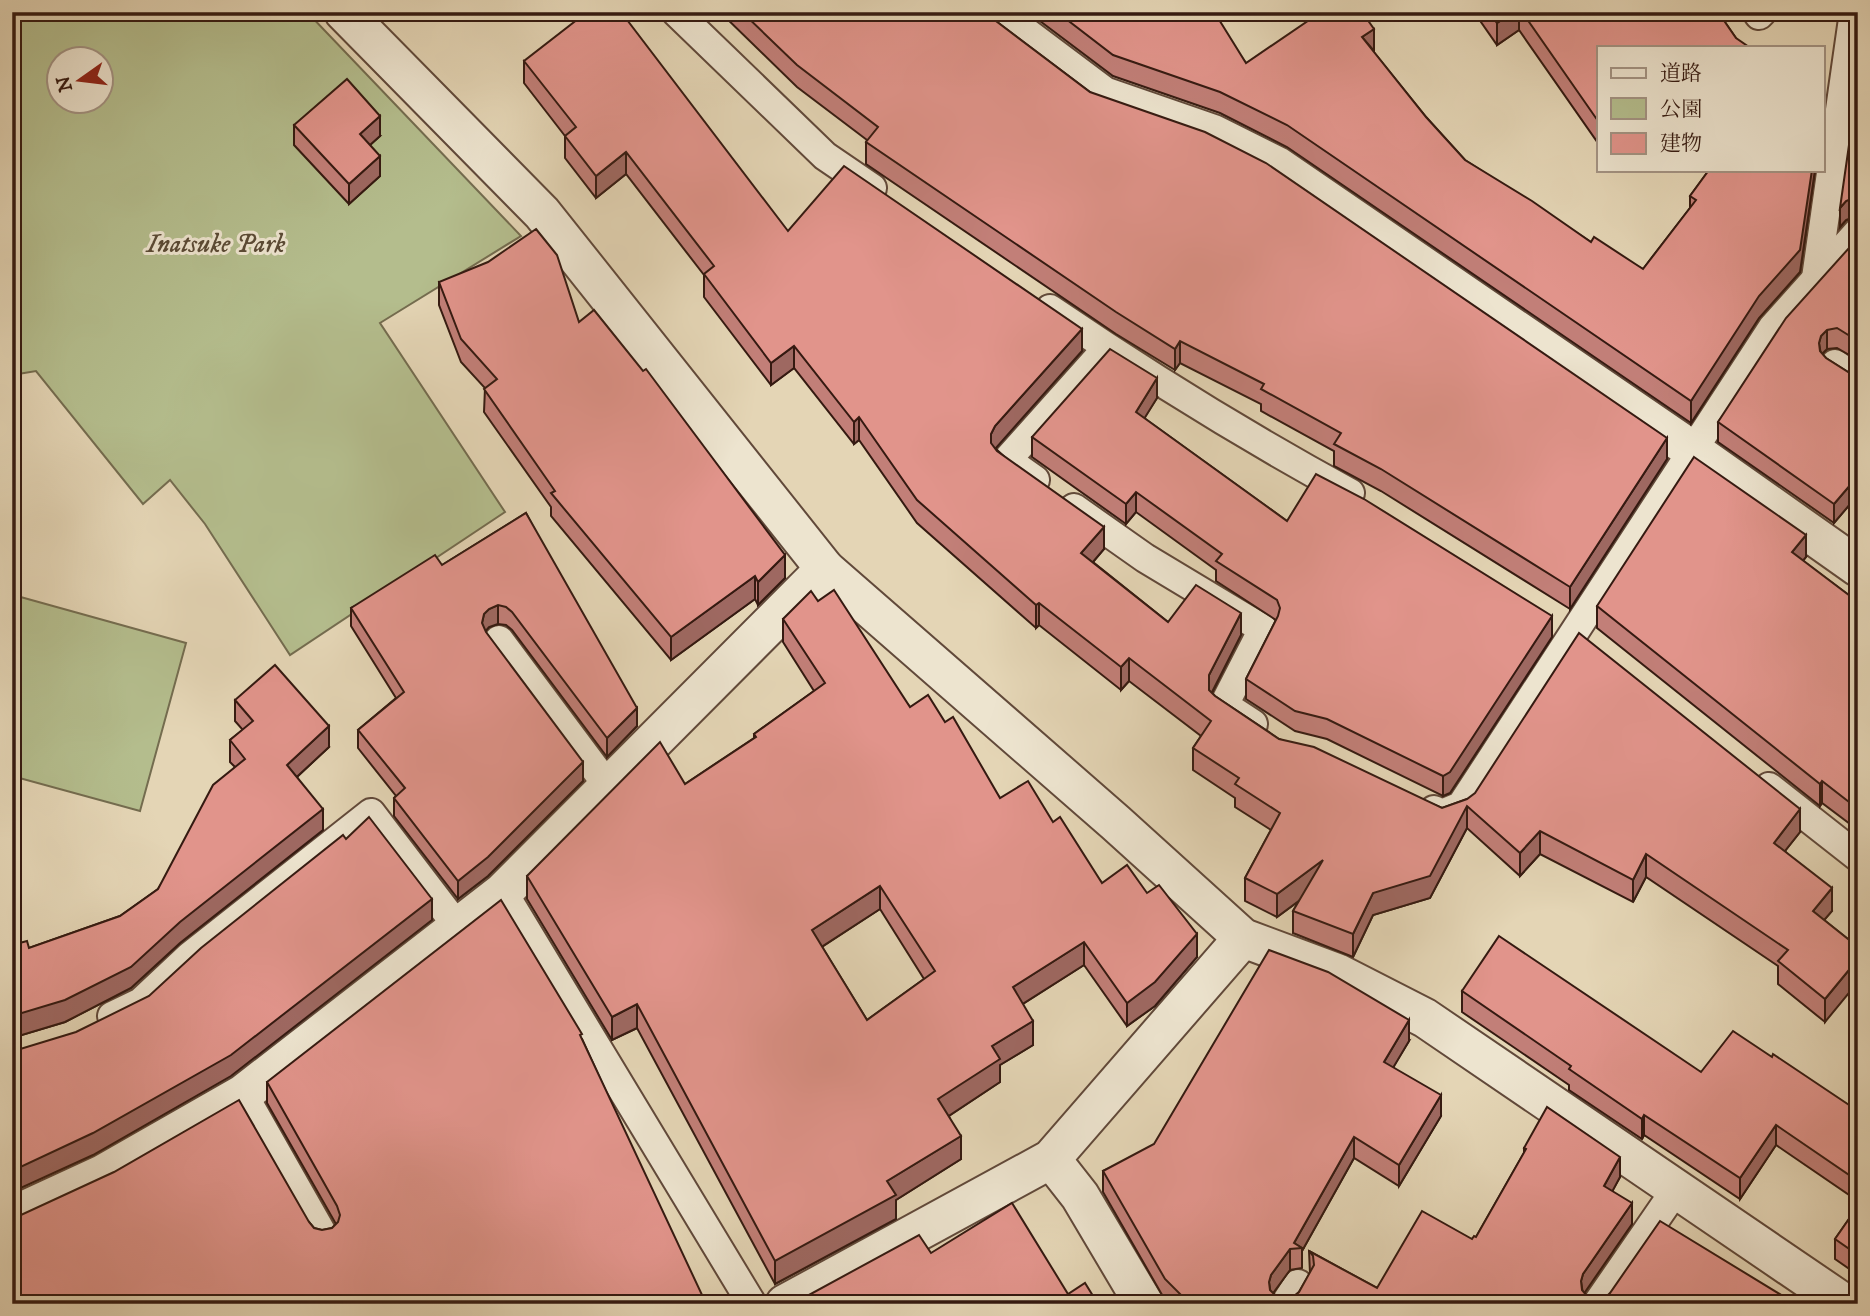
<svg xmlns="http://www.w3.org/2000/svg" width="1870" height="1316" viewBox="0 0 1870 1316" font-family="'IM FELL DW Pica','Noto Serif JP',serif">
<style>
.green{fill:#b4bd8d;stroke:#746c4f;stroke-width:2;fill-rule:evenodd}
.lines{fill:none;stroke-linecap:round;stroke-linejoin:round}
.service-casing{stroke:#61493a;stroke-width:32}
.minor-casing{stroke:#61493a;stroke-width:42}
.service{stroke:#ede4cf;stroke-width:28}
.minor{stroke:#ede4cf;stroke-width:38}
.wall{fill:#c27f78;stroke:#351a11;stroke-width:2;fill-rule:evenodd}
.shaded-wall{fill:#9e6861;stroke:#351a11;stroke-width:2}
.building{fill:#e1948b;stroke:#351a11;stroke-width:2;fill-rule:evenodd}
.labels{text-anchor:middle;stroke-width:6;stroke-linejoin:round;paint-order:stroke}
.park-label{font-size:26px;font-style:italic;fill:#5b4b36;stroke:#ede4cf}
</style>
<rect width="100%" height="100%" fill="#e4d5b5"/>
<filter id="stains"><feTurbulence type="fractalNoise" baseFrequency=".00286" numOctaves="4"/><feColorMatrix values="0 0 0 0 .2 0 0 0 0 .09 0 0 0 0 .02 0 0 0 .5 -.17"/></filter>
<radialGradient id="worn" r=".72"><stop offset=".6" stop-color="#630" stop-opacity="0"/><stop offset="1" stop-color="#630" stop-opacity=".3"/></radialGradient>
<g class="green">
<path d="M12,12H307L521,236L380,323L505,512L290,655L205,524L170,480L143,504L36,371L12,375ZM60,60H102V102H60Z"/>
<polygon points="17,596 186,643 140,811 12,776 12,612"/>
</g>
<g class="lines">
<g class="service-casing">
<g id="service">
<polyline points="676,12 825,156 872,188"/>
<polyline points="1757,12 1759,15 1762,12"/>
<polyline points="1816,278 1854,12"/>
<path d="M1050,309C1147,375 1247,437 1350,493"/>
<polyline points="1835,364 1858,380"/>
<polyline points="1035,480 1007,460 1107,348"/>
<polyline points="1074,508 1145,558 1263,629 1224,705 1253,724"/>
<polyline points="499,640 608,786"/>
<polyline points="1769,787 1858,857"/>
<polyline points="1434,810 1442,814 1461,806 1773,327 1858,232"/>
<polyline points="503,892 752,1304"/>
<polyline points="112,1016 141,1002 190,956 371,813 458,927"/>
<polyline points="243,1094 323,1235"/>
<polyline points="1285,1304 1298,1284"/>
<polyline points="1597,1304 1677,1188"/>
</g>
</g>
<g class="minor-casing">
<g id="minor">
<polyline points="344,12 542,213 825,569 1116,823 1243,938 1337,973 1425,1018 1845,1304"/>
<polyline points="991,12 1103,96 1213,134 1277,166 1692,450 1858,567"/>
<polyline points="1051,1159 1080,1196 1144,1304"/>
<polyline points="12,1216 103,1174 243,1094 503,892 825,569"/>
<polyline points="785,1304 1051,1159 1243,938"/>
</g>
</g>
<use href="#service" class="service"/>
<use href="#minor" class="minor"/>
</g>
<g class="wall">
<polygon points="720,12 984,12 1090,92 1667,459 1570,609 1381,491 1334,466 1334,451 1261,411 1261,404 1180,363 1175,370 1116,334 866,164 866,142 867,140 797,87"/>
<polygon points="1028,12 1204,12 1246,63 1373,51 1426,117 1465,160 1591,242 1643,269 1690,208 1690,196 1709,170 1815,170 1800,272 1759,318 1691,423 1287,147 1220,113 1113,76"/>
<polygon points="1474,12 1718,12 1736,38 1599,47 1598,143 1519,30 1497,45"/>
<polygon points="524,61 788,231 1082,351 995,448 1104,549 1093,562 1168,622 1241,635 1212,693 1215,696 1279,739 1442,808 1467,799 1800,832 1785,851 1832,911 1824,920 1858,947 1825,1022 1778,984 1778,966 1646,877 1633,902 1540,854 1520,876 1467,828 1430,898 1373,915 1353,957 1293,933 1293,911 1299,901 1277,917 1245,901 1245,878 1271,830 1235,807 1235,798 1193,770 1193,748 1201,736 1129,681 1121,690 1039,625 1036,628 917,523 859,440 854,444 794,368 771,385 704,297 704,275 626,174 596,198 565,158 565,136 524,83"/>
<polygon points="1858,98 1858,214 1856,216 1846,220 1840,227 1854,126 1854,113"/>
<polygon points="294,125 380,136 370,145 380,176 349,204 294,145"/>
<polygon points="1858,238 1858,360 1837,348 1827,349 1822,354 1826,358 1856,377 1858,377 1858,508 1851,503 1834,523 1718,442 1718,422"/>
<polygon points="439,282 579,322 785,578 758,605 755,599 671,660 551,516 551,507 484,412 485,388 461,362 439,305"/>
<polygon points="1157,398 1144,418 1287,521 1552,637 1450,793 1443,796 1327,739 1295,731 1246,699 1246,679 1276,620 1216,581 1216,570 1136,512 1126,524 1032,457 1032,437"/>
<polygon points="526,513 637,726 607,757 512,630 506,625 498,624 489,627 485,631 583,781 488,876 458,899 394,816 394,798 396,796 358,748 358,730 396,698 351,626 351,608 442,565"/>
<polygon points="1806,557 1803,561 1858,602 1858,830 1822,803 1820,806 1597,628 1597,606"/>
<path d="M818,601L910,707L945,722L1000,798L1053,822L1102,883L1147,893L1197,957L1155,1006L1127,1026L1084,965L1023,1004L1033,1045L1000,1065V1082L949,1116L961,1159L896,1200V1219L775,1284L637,1028L612,1040L527,899V876L685,784L754,738V734L814,691L783,642V619ZM880,909L924,979L867,1020L822,947Z"/>
<polygon points="235,700 329,747 297,777 323,830 180,943 131,988 65,1022 12,1038 12,945 29,948 120,916 158,889 235,767 230,762 230,740 243,730 235,721"/>
<polygon points="1462,991 1701,1072 1772,1057 1858,1111 1858,1201 1776,1145 1740,1199 1644,1135 1642,1139 1569,1090 1569,1085 1462,1012"/>
<polygon points="582,1039 703,1304 12,1304 309,1222 314,1228 322,1230 332,1228 336,1224 267,1103 267,1082"/>
<polygon points="1409,1041 1393,1067 1441,1116 1399,1186 1354,1158 1302,1251 1302,1268 1290,1270 1273,1293 1277,1297 1283,1300 1292,1298 1299,1292 1310,1273 1309,1251 1377,1288 1472,1239 1476,1237 1524,1153 1524,1148 1620,1177 1612,1191 1632,1224 1584,1293 1587,1296 1596,1300 1796,1304 1169,1304 1165,1300 1103,1192 1103,1171"/>
<polygon points="1858,1206 1858,1275 1835,1259 1835,1239"/>
</g>
<g class="shaded-wall">
<polygon points="1513,12 1519,12 1519,30 1497,45 1497,23"/>
<polygon points="1374,29 1374,51 1362,37"/>
<polygon points="380,116 380,136 360,154 360,134"/>
<polygon points="626,152 626,174 596,198 596,176"/>
<polygon points="380,156 380,176 349,204 349,184"/>
<polygon points="1812,170 1815,170 1800,272 1759,318 1691,423 1691,401"/>
<polygon points="1858,194 1858,214 1856,216 1846,220 1840,227 1840,208 1846,201"/>
<polygon points="1082,329 1082,351 995,449 991,457 991,434 995,426"/>
<polygon points="1827,330 1827,349 1821,355 1819,343 1821,336"/>
<polygon points="1180,341 1180,363 1175,370 1175,349"/>
<polygon points="794,346 794,368 771,385 771,363"/>
<polygon points="1157,378 1157,398 1136,432 1136,412"/>
<polygon points="859,417 859,440 854,444 854,422"/>
<polygon points="1667,438 1667,459 1570,609 1570,587"/>
<polygon points="1851,484 1851,503 1834,523 1834,504"/>
<polygon points="1136,492 1136,512 1126,524 1126,504"/>
<polygon points="1104,527 1104,549 1081,576 1081,553"/>
<polygon points="1806,535 1806,557 1792,574 1792,552"/>
<polygon points="785,555 785,578 758,605 758,582"/>
<polygon points="755,576 755,599 671,660 671,637"/>
<polygon points="1039,603 1039,625 1036,628 1036,605"/>
<polygon points="498,605 498,624 489,627 484,633 482,623 484,614 489,609"/>
<polygon points="1241,613 1241,635 1209,698 1209,675"/>
<polygon points="1552,616 1552,637 1450,793 1443,796 1443,776"/>
<polygon points="1129,658 1129,681 1121,690 1121,667"/>
<polygon points="637,708 637,726 607,757 607,738"/>
<polygon points="329,726 329,747 287,786 287,765"/>
<polygon points="583,762 583,781 488,876 458,899 458,881"/>
<polygon points="1822,781 1822,803 1820,806 1820,784"/>
<polygon points="1467,806 1467,828 1430,898 1373,915 1353,957 1353,934 1373,893"/>
<polygon points="323,809 323,830 180,943 131,988 65,1022 12,1038 12,1016"/>
<polygon points="1800,809 1800,832 1774,865 1774,843"/>
<polygon points="1540,831 1540,854 1520,876 1520,853"/>
<polygon points="1646,854 1646,877 1633,902 1633,880"/>
<polygon points="1323,860 1323,883 1277,917 1277,894"/>
<polygon points="880,886 880,909 812,953 812,930"/>
<polygon points="1832,888 1832,911 1813,933 1813,911"/>
<polygon points="432,899 432,920 231,1076 93,1155 12,1192 12,1171"/>
<polygon points="1197,934 1197,957 1155,1006 1127,1026 1127,1003"/>
<polygon points="1084,942 1084,965 1013,1010 1013,987"/>
<polygon points="1858,959 1858,982 1825,1022 1825,999"/>
<polygon points="637,1004 637,1028 612,1040 612,1017"/>
<polygon points="1409,1020 1409,1041 1384,1083 1384,1062"/>
<polygon points="1033,1021 1033,1045 1000,1065 1000,1082 938,1123 938,1099 992,1046"/>
<polygon points="1441,1095 1441,1116 1399,1186 1399,1165"/>
<polygon points="1644,1115 1644,1135 1642,1139 1642,1119"/>
<polygon points="1776,1125 1776,1145 1740,1199 1740,1178"/>
<polygon points="961,1136 961,1159 896,1200 896,1219 775,1284 775,1261 887,1181"/>
<polygon points="1354,1137 1354,1158 1302,1251 1302,1248 1294,1243"/>
<polygon points="1620,1157 1620,1177 1604,1207 1604,1186"/>
<polygon points="1632,1203 1632,1224 1583,1295 1581,1281 1583,1274"/>
<polygon points="1290,1249 1290,1270 1271,1296 1269,1282 1271,1275"/>
<polygon points="703,1297 703,1304 690,1304"/>
</g>
<g class="building">
<polygon points="587,12 621,12 788,231 844,166 1082,329 995,426 991,434 991,443 997,451 1104,527 1081,553 1168,622 1196,585 1241,613 1209,675 1209,690 1215,696 1279,739 1314,747 1442,808 1467,799 1475,793 1579,633 1800,809 1774,843 1832,888 1813,911 1858,947 1858,959 1825,999 1778,961 1788,950 1646,854 1633,880 1540,831 1520,853 1467,806 1430,876 1373,893 1353,934 1293,911 1323,860 1277,894 1245,878 1280,813 1235,784 1239,778 1193,748 1211,721 1129,658 1121,667 1039,603 1036,605 917,500 859,417 854,422 794,346 771,363 704,274 714,266 626,152 596,176 565,136 576,127 524,61"/>
<polygon points="742,12 984,12 1090,92 1205,132 1266,163 1667,438 1570,587 1381,469 1334,444 1341,433 1261,389 1264,384 1180,341 1175,349 1116,312 866,142 878,127 797,65"/>
<polygon points="1057,12 1204,12 1218,18 1246,63 1321,12 1362,12 1374,29 1362,37 1426,117 1465,160 1532,201 1591,242 1594,237 1643,269 1696,200 1690,196 1709,170 1812,170 1800,250 1759,296 1691,401 1287,125 1220,92 1113,55"/>
<polygon points="1489,12 1513,12 1497,23"/>
<polygon points="1522,12 1718,12 1736,38 1749,47 1599,47 1598,121"/>
<polygon points="347,79 380,116 360,134 380,156 349,184 294,125"/>
<polygon points="1858,98 1858,117 1854,113 1855,101"/>
<polygon points="1852,124 1858,129 1858,194 1856,197 1846,201 1840,208"/>
<polygon points="536,229 557,255 579,322 594,310 643,371 646,369 785,555 758,582 755,576 671,637 551,493 555,491 484,389 497,379 461,339 439,282 488,262"/>
<polygon points="1858,238 1858,341 1837,328 1827,330 1821,336 1819,343 1820,351 1826,358 1856,377 1858,377 1858,488 1851,484 1834,504 1718,422 1786,318"/>
<polygon points="1110,349 1157,378 1136,412 1287,521 1316,474 1364,499 1552,616 1450,772 1443,776 1327,719 1295,711 1246,679 1278,616 1280,608 1277,600 1216,561 1222,554 1136,492 1126,504 1032,437"/>
<polygon points="1694,457 1806,535 1792,552 1858,602 1858,809 1822,781 1820,784 1597,606"/>
<polygon points="526,513 637,708 607,738 512,612 506,607 498,605 489,609 484,614 482,623 486,632 583,762 488,857 458,881 394,798 405,788 358,730 404,692 351,608 435,555 442,565"/>
<path d="M834,590L910,707L928,695L945,722L953,717L1000,798L1028,781L1053,822L1060,817L1102,883L1127,865L1147,893L1159,885L1197,934L1155,982L1127,1003L1084,942L1013,987L1033,1021L992,1046L1000,1059L938,1099L961,1136L887,1181L896,1195L775,1261L637,1004L612,1017L527,876L660,742L685,784L756,737L754,734L825,683L783,619L811,591L818,601ZM880,886L935,971L867,1020L812,930Z"/>
<polygon points="275,665 329,726 287,765 323,809 180,922 131,967 65,1000 12,1016 12,945 27,941 29,948 120,916 158,889 213,785 245,759 230,740 253,721 235,700"/>
<polygon points="369,817 432,899 231,1055 93,1133 12,1171 12,1050 17,1050 76,1032 149,996 201,948 343,835 346,839"/>
<polygon points="501,900 582,1034 580,1035 703,1297 690,1304 285,1304 283,1300 274,1304 12,1304 12,1216 21,1215 114,1172 239,1100 309,1222 314,1228 322,1230 332,1228 338,1222 340,1215 337,1206 267,1082"/>
<polygon points="1499,936 1701,1072 1733,1031 1772,1057 1773,1054 1858,1111 1858,1181 1776,1125 1740,1178 1644,1115 1642,1119 1569,1069 1571,1066 1462,991"/>
<polygon points="1269,950 1328,972 1409,1020 1384,1062 1441,1095 1399,1165 1354,1137 1294,1243 1302,1248 1290,1249 1271,1275 1269,1282 1270,1290 1277,1297 1283,1300 1292,1298 1299,1292 1314,1265 1313,1256 1309,1251 1377,1288 1422,1211 1472,1239 1474,1236 1476,1237 1526,1149 1524,1148 1547,1107 1620,1157 1604,1186 1632,1203 1583,1274 1581,1281 1582,1290 1587,1296 1596,1300 1605,1298 1610,1293 1660,1221 1796,1304 1190,1304 1165,1279 1103,1171 1154,1144"/>
<polygon points="1012,1203 1068,1294 1085,1283 1098,1304 797,1304 796,1302 919,1235 931,1253"/>
<polygon points="1858,1206 1858,1255 1835,1239"/>
</g>
<g class="labels">
<g class="park-label">
<text x="216" y="252">Inatsuke Park</text>
</g>
</g>
<rect width="1870" height="1316" fill="none" stroke="#e4d5b5" stroke-width="42"/>
<rect x="14" y="14" width="1842" height="1288" fill="none" stroke="#351a11" stroke-width="3.5"/>
<rect x="21" y="21" width="1828" height="1274" fill="none" stroke="#351a11" stroke-width="2"/>
<rect x="1597" y="46" width="228" height="126" fill="#ede4cf" stroke="#a39383" stroke-width="2"/>
<rect x="1611" y="68" width="35" height="10" fill="#ede4cf" stroke="#a39383" stroke-width="2"/>
<text x="1660" y="80" font-size="21" fill="#351a11">道路</text>
<rect x="1611" y="98" width="35" height="21" fill="#b4bd8d" stroke="#a39383" stroke-width="2"/>
<text x="1660" y="116" font-size="21" fill="#351a11">公園</text>
<rect x="1611" y="133" width="35" height="21" fill="#e1948b" stroke="#a39383" stroke-width="2"/>
<text x="1660" y="150" font-size="21" fill="#351a11">建物</text>
<g transform="translate(80 80) rotate(256)"><circle r="33" fill="#ede4cf" stroke="#a39383" stroke-width="2"/>
<path d="M0-5L12 26L0 18L-12 26Z" fill="#8f2418"/>
<text y="-10" font-size="19" font-weight="bold" text-anchor="middle" fill="#351a11">N</text>
</g>
<rect width="100%" height="100%" filter="url(#stains)"/>
<rect width="100%" height="100%" fill="url(#worn)"/>
</svg>
